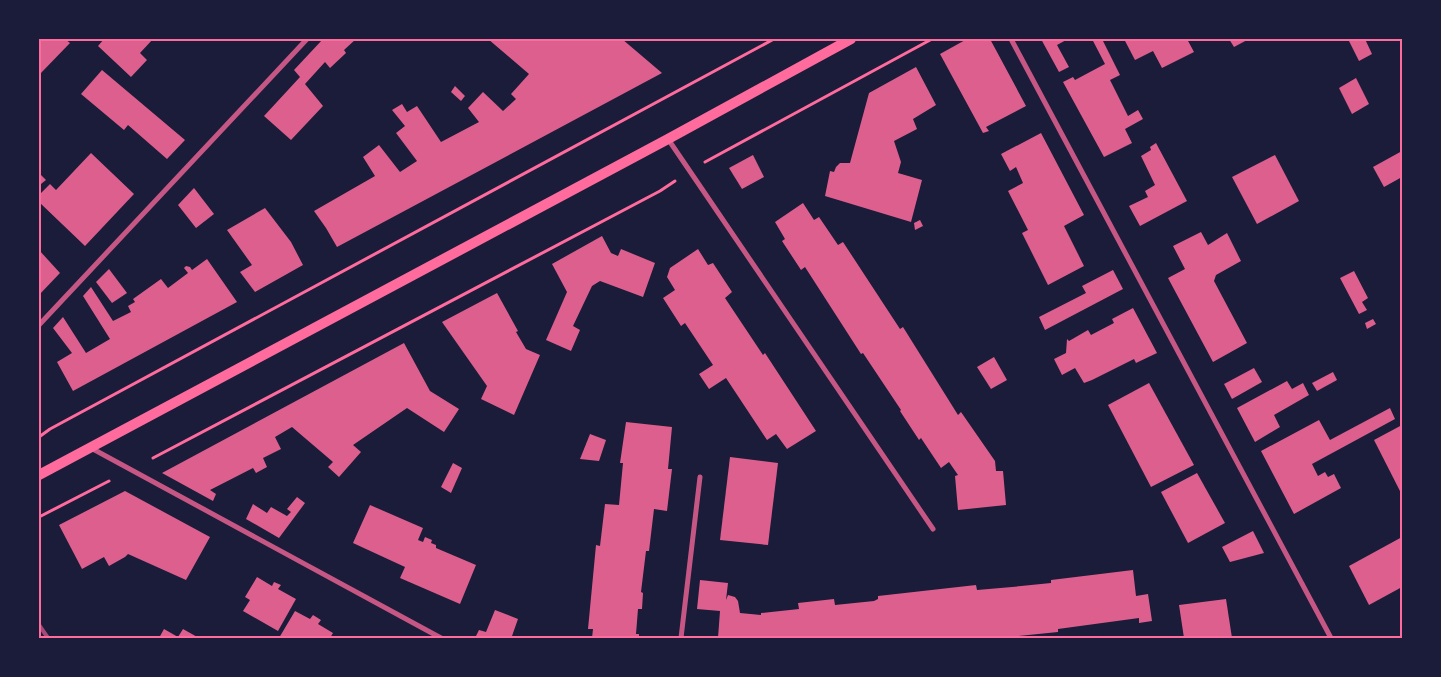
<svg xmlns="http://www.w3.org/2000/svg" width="1441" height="677" viewBox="0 0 1441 677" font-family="'Open Sans',sans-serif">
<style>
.building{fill:#dd5f8e}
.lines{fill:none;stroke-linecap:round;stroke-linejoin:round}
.path{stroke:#ff6b9d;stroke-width:3}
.minor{stroke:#c65784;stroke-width:5}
.secondary{stroke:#ff6b9d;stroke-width:10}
.rail{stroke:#a44b75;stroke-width:4}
.neatline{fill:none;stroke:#ff6b9d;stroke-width:2}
</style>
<rect width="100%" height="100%" fill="#1b1b3a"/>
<g class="building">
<polygon points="39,39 65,39 70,43 39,75"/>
<polygon points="104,39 153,39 140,53 147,60 131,77 98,46"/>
<polygon points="323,39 356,39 344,50 346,53 330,68 325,62 305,84 323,106 291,140 264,116 300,77 294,70"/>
<polygon points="488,39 622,39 662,73 337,247 326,228 314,211 375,176 363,157 379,145 400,172 417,161 396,133 405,126 392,110 402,104 407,112 417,106 441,142 479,122 468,108 483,92 503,111 516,99 511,94 529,74"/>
<polygon points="967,39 990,39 1026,106 986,127 989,131 983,133 940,54"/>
<polygon points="1041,39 1068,39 1057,45 1069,67 1059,72"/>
<polygon points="1092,39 1102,39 1120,75 1110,80 1128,116 1138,110 1143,119 1125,129 1132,143 1104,157 1063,82 1073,77 1075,80 1105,64"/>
<polygon points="1124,39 1187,39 1194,52 1162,68 1153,51 1135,60"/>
<polygon points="1229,39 1249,39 1234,47"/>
<polygon points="1348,39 1365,39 1372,54 1359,61"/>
<polygon points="916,67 936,105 913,119 917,129 894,141 901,162 898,173 922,180 911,222 825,196 830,171 834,172 836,167 840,163 850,163 869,93"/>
<polygon points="102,70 185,140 167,159 128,125 124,130 81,94"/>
<polygon points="1356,78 1369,104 1352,114 1339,88"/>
<polygon points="455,86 465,96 461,101 451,92"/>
<polygon points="1041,133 1084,215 1064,226 1084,266 1048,285 1022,233 1028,230 1008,191 1023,183 1016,167 1010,171 1001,154"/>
<polygon points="1156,143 1187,201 1140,226 1129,206 1148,197 1145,191 1155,185 1141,156 1151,150 1150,147"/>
<polygon points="1402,151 1402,177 1384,187 1373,167"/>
<polygon points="91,153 134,194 85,246 39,202 39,195 50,184 56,190"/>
<polygon points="753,155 764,177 742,189 729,168"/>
<polygon points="1275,155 1299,201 1257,224 1232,177"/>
<polygon points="39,173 46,180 41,184 39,182"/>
<polygon points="194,188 214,214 196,228 178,205"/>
<polygon points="803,203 814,220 819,217 838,245 843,242 900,329 903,327 958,415 961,412 995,461 996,471 1003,471 1006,505 958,510 955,476 958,475 949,462 941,468 921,438 919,440 900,411 901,410 863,353 861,354 805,267 801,270 782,241 785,239 775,222"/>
<polygon points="265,208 291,242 303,265 255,292 240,272 252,265 227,230"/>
<polygon points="920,220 923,226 915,230 914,223"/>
<polygon points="1201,232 1208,245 1227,233 1241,261 1216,275 1214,281 1247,343 1213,362 1168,278 1185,269 1173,246"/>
<polygon points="602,236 611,253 618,256 621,249 655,263 643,297 600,281 592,286 573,326 580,330 571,351 546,340 567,292 552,264"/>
<polygon points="698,249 708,265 713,263 732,292 725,298 763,355 765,353 816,431 787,449 776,434 767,440 726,378 709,389 699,374 713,365 685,323 681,326 663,298 675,290 667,277 670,268"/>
<polygon points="39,250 60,273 39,295"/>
<polygon points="207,259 237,302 73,391 57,362 72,353 53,328 63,317 86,353 110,339 83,296 91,287 113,321 131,312 128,306 135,302 133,299 161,279 168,288 188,273 184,268 186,266 190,267 192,270"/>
<polygon points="109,269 127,293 112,303 96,282"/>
<polygon points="1113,270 1123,289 1045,330 1039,317 1086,293 1082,286"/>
<polygon points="1354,271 1368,298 1362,302 1367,310 1359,314 1340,278"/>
<polygon points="497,293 518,331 516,332 526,349 540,355 514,415 481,399 487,386 442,322"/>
<polygon points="1133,308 1157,353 1136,363 1134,359 1092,380 1084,383 1075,368 1062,375 1054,359 1066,353 1067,339 1069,341 1088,330 1091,335 1114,323 1112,319"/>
<polygon points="1373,319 1376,324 1367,329 1365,323"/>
<polygon points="404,343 430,391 459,409 444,432 407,408 353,445 361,452 339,477 328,467 333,462 292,427 275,437 281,449 263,458 267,467 256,473 253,468 210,490 216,494 213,501 162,473"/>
<polygon points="994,357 1007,380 991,389 977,367"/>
<polygon points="1254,368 1262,382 1232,399 1224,384"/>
<polygon points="1333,372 1337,380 1317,391 1312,383"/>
<polygon points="1287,381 1292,389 1303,383 1309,395 1274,415 1280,427 1255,442 1237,408"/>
<polygon points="1149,383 1194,465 1151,487 1108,405"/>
<polygon points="1390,408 1395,419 1312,464 1318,476 1325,472 1328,477 1334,474 1341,488 1294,514 1261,451 1319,420 1330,440"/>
<polygon points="626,422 672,427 668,469 672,469 667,511 654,509 649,551 646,551 641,592 643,593 642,609 638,609 636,634 639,634 639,638 592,638 593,629 588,629 596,545 600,546 605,504 619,505 623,463 620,463"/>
<polygon points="1402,425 1402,495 1374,440"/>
<polygon points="590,434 606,440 599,461 580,459"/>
<polygon points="730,457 778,463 768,545 720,540"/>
<polygon points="453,463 462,468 451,493 441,487"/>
<polygon points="1197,473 1225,523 1188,543 1161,492"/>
<polygon points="125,491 210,537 186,580 128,554 125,557 109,566 104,557 82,569 59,525"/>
<polygon points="297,497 305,503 279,538 246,519 253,504 267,513 271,507 287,516 291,512 287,509"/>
<polygon points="370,505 423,528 418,540 423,542 425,537 432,540 431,543 436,545 436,548 476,565 460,604 400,578 405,567 353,543"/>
<polygon points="1253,531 1264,553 1230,562 1222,547"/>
<polygon points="1402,537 1402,587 1369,605 1349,566"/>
<polygon points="1133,570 1136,596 1148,594 1152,621 1139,623 1139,618 1058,629 1058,632 1000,638 980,638 979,636 957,638 957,636 929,638 718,638 720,611 697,609 700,580 728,583 726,600 728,595 735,597 738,601 740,613 761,615 761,613 799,609 798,603 834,599 835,605 874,601 878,599 878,596 976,585 977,590 1012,587 1051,583 1051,580"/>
<polygon points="257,577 272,586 274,582 281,585 278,589 296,599 278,631 243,611 250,600 245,597"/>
<polygon points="1226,599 1232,638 1184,638 1179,605"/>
<polygon points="495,610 518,619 512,636 518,638 475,638 479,630 486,632"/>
<polygon points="295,611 310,619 313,615 321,620 318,624 333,633 330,638 279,638"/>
<polygon points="164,629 178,637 183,629 199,638 159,638"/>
</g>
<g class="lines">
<g class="path">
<polyline points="705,162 932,39"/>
<polyline points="39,437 50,429 774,39"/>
<polyline points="153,458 660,191 675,181"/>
<polyline points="39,517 109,481"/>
</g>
<g class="minor">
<polyline points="1011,39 1331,638"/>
<polyline points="668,139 933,529"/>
<polyline points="39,325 307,39"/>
<polyline points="91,448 441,638"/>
<polyline points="681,638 700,477"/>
</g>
<polyline class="secondary" points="39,475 668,139 851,39"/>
<polyline class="rail" points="39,625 48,638"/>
</g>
<rect width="1441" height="677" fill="none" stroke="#1b1b3a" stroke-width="80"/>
<rect x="40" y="40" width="1361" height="597" class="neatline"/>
</svg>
